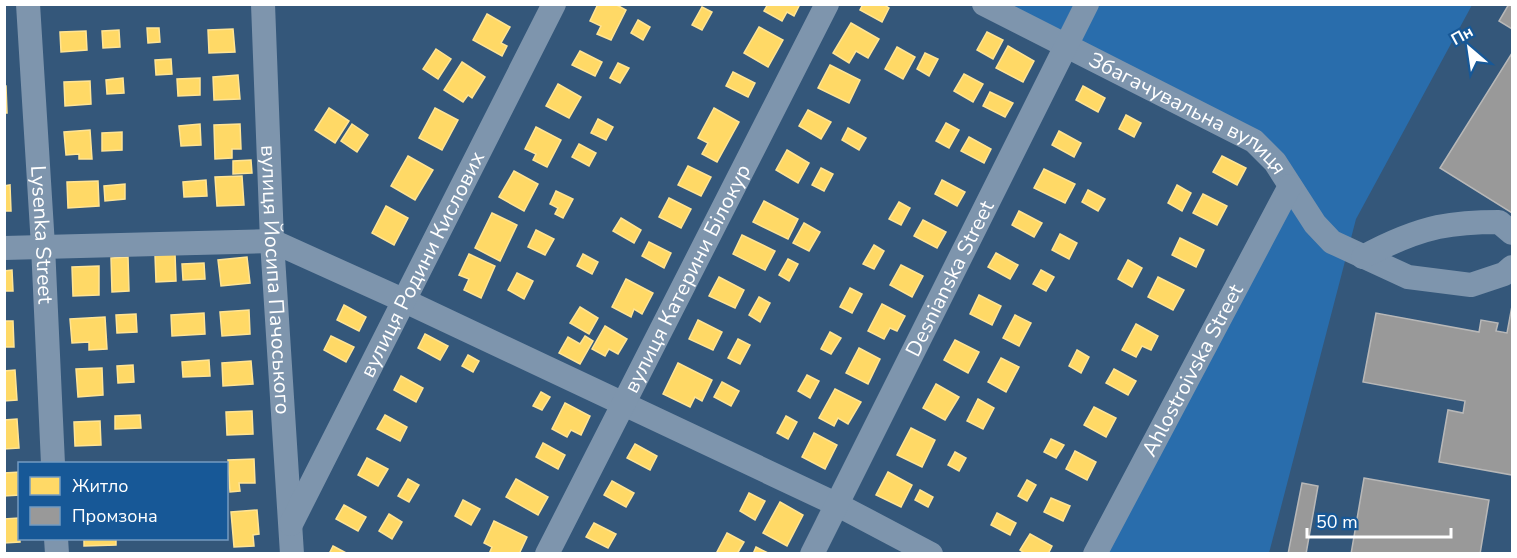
<svg xmlns="http://www.w3.org/2000/svg" width="1517" height="558" viewBox="0 0 1517 558" font-family="'Nunito Sans',sans-serif">
<style>
.green{fill:#296dac}
.homes{fill:#ffd966;stroke:#ffe494;stroke-width:1.5}
.industry{fill:#999;stroke:#b8b8b8;stroke-width:1.5}
.lines{fill:none;stroke-linecap:round;stroke-linejoin:round}
.minor{stroke:#7e95ad;stroke-width:24}
.labels{text-anchor:middle;stroke-width:6;stroke-linejoin:round;paint-order:stroke}
.street-label{font-size:21px;fill:#fff;stroke:#175897}
</style>
<rect width="100%" height="100%" fill="#34577a"/>
<polygon class="green" points="984,5 1472,5 1356,219 1269,553 1095,553 1290,185 1275,162"/>
<g class="homes">
<polygon points="598,4 615,4 626,10 611,40 597,34 601,26 590,21"/>
<polygon points="768,4 800,4 794,16 787,12 782,21 764,11"/>
<polygon points="863,4 883,4 889,8 882,22 860,10"/>
<polygon points="702,7 712,12 702,30 692,25"/>
<polygon points="487,14 510,27 501,43 507,46 502,56 473,40"/>
<polygon points="638,20 650,27 643,40 631,33"/>
<polygon points="851,23 879,39 868,58 856,51 849,63 833,53"/>
<polygon points="759,27 783,40 768,67 744,53"/>
<polygon points="147,28 159,28 160,42 148,43"/>
<polygon points="233,29 235,52 209,53 208,30"/>
<polygon points="119,30 120,47 103,48 102,31"/>
<polygon points="86,31 87,50 61,52 60,32"/>
<polygon points="987,32 1003,40 993,59 977,50"/>
<polygon points="1008,46 1034,61 1023,82 996,68"/>
<polygon points="897,47 915,57 903,79 885,69"/>
<polygon points="436,49 451,59 438,79 423,69"/>
<polygon points="580,51 602,62 595,76 572,65"/>
<polygon points="925,53 938,59 929,76 917,69"/>
<polygon points="171,59 172,74 156,75 155,60"/>
<polygon points="462,62 485,77 472,98 468,95 463,102 444,90"/>
<polygon points="618,63 629,68 620,83 610,78"/>
<polygon points="830,65 860,80 849,103 818,88"/>
<polygon points="733,72 755,83 748,97 726,86"/>
<polygon points="964,74 983,84 973,102 954,91"/>
<polygon points="238,75 240,99 214,100 213,77"/>
<polygon points="123,78 124,93 107,94 106,80"/>
<polygon points="200,78 200,95 178,96 177,79"/>
<polygon points="90,81 91,104 65,106 64,82"/>
<polygon points="558,84 581,97 569,118 546,106"/>
<polygon points="4,86 6,86 7,113 4,113"/>
<polygon points="1083,86 1105,98 1098,112 1076,100"/>
<polygon points="990,92 1013,103 1005,117 983,106"/>
<polygon points="329,108 349,121 335,143 315,130"/>
<polygon points="435,108 458,120 442,150 419,138"/>
<polygon points="714,108 739,122 717,162 702,154 708,143 698,138"/>
<polygon points="808,110 831,122 821,139 799,126"/>
<polygon points="1126,115 1141,123 1134,137 1119,129"/>
<polygon points="598,119 613,127 606,140 591,133"/>
<polygon points="946,123 959,130 949,148 936,141"/>
<polygon points="200,124 201,145 181,146 179,126"/>
<polygon points="240,124 241,149 232,149 232,158 215,159 214,125"/>
<polygon points="352,124 368,135 357,152 341,141"/>
<polygon points="536,127 561,140 547,167 533,160 536,154 525,149"/>
<polygon points="848,128 866,138 859,150 842,140"/>
<polygon points="90,130 92,159 79,159 79,154 66,155 64,132"/>
<polygon points="1059,131 1081,143 1074,157 1052,145"/>
<polygon points="122,132 122,150 102,151 102,133"/>
<polygon points="969,137 991,149 984,163 961,151"/>
<polygon points="579,144 596,153 589,166 572,157"/>
<polygon points="787,150 809,163 798,183 776,170"/>
<polygon points="408,156 433,170 415,200 391,186"/>
<polygon points="1222,156 1246,168 1237,185 1213,172"/>
<polygon points="251,160 252,173 233,174 233,161"/>
<polygon points="688,166 711,177 701,196 678,185"/>
<polygon points="821,168 833,174 824,191 812,185"/>
<polygon points="1044,169 1075,184 1065,203 1034,188"/>
<polygon points="514,171 538,184 524,211 499,197"/>
<polygon points="242,176 244,205 217,206 215,177"/>
<polygon points="206,180 207,196 184,197 183,182"/>
<polygon points="942,180 965,192 957,206 935,194"/>
<polygon points="98,181 99,206 68,208 67,182"/>
<polygon points="125,184 125,199 105,201 104,186"/>
<polygon points="10,185 11,211 4,211 4,186"/>
<polygon points="1177,185 1191,193 1182,211 1168,203"/>
<polygon points="1088,190 1105,199 1098,211 1082,202"/>
<polygon points="556,191 573,199 563,218 555,214 558,208 550,204"/>
<polygon points="1203,194 1227,206 1217,225 1193,213"/>
<polygon points="669,198 691,209 681,228 659,217"/>
<polygon points="764,201 798,219 788,239 753,222"/>
<polygon points="899,202 910,208 901,225 889,219"/>
<polygon points="386,206 408,218 394,245 372,233"/>
<polygon points="1019,211 1042,223 1034,237 1012,225"/>
<polygon points="492,213 517,225 500,261 475,248"/>
<polygon points="621,218 641,230 634,243 613,231"/>
<polygon points="923,220 946,232 937,248 914,236"/>
<polygon points="804,223 820,232 809,251 793,243"/>
<polygon points="536,230 554,239 545,255 528,247"/>
<polygon points="1060,234 1077,243 1069,259 1052,250"/>
<polygon points="742,235 775,251 765,270 733,254"/>
<polygon points="1180,238 1204,250 1196,267 1172,255"/>
<polygon points="649,242 671,253 664,268 642,256"/>
<polygon points="874,245 884,251 874,269 863,264"/>
<polygon points="996,253 1018,265 1010,279 988,267"/>
<polygon points="175,254 176,281 156,282 155,255"/>
<polygon points="469,254 495,266 481,298 464,290 469,279 459,275"/>
<polygon points="583,254 598,262 592,274 577,266"/>
<polygon points="128,257 129,291 112,292 111,258"/>
<polygon points="247,257 250,283 221,286 218,260"/>
<polygon points="788,259 798,264 789,281 779,275"/>
<polygon points="1128,260 1142,268 1132,287 1118,279"/>
<polygon points="204,263 205,279 183,280 182,264"/>
<polygon points="901,265 923,276 912,297 890,285"/>
<polygon points="99,266 99,295 73,296 72,267"/>
<polygon points="12,270 13,291 4,291 4,271"/>
<polygon points="1041,270 1054,277 1046,291 1033,284"/>
<polygon points="517,273 533,281 524,299 508,290"/>
<polygon points="719,277 744,290 735,308 709,296"/>
<polygon points="1158,277 1184,290 1173,310 1148,297"/>
<polygon points="626,279 653,293 642,314 634,309 631,317 612,307"/>
<polygon points="850,288 862,294 852,313 840,307"/>
<polygon points="979,295 1001,306 992,325 970,314"/>
<polygon points="759,297 770,303 760,322 749,315"/>
<polygon points="882,304 905,316 897,331 890,328 884,339 868,331"/>
<polygon points="344,305 366,317 359,331 337,320"/>
<polygon points="580,307 598,318 589,334 570,323"/>
<polygon points="249,310 250,334 222,336 220,312"/>
<polygon points="204,313 205,334 172,336 171,315"/>
<polygon points="136,314 137,332 117,333 116,315"/>
<polygon points="1015,315 1031,323 1019,346 1003,338"/>
<polygon points="105,317 107,349 89,350 89,342 72,343 70,319"/>
<polygon points="698,320 722,332 713,350 689,339"/>
<polygon points="4,321 13,321 14,347 4,347"/>
<polygon points="1136,324 1158,336 1151,350 1142,346 1136,357 1122,350"/>
<polygon points="605,326 627,339 618,354 609,349 605,356 592,349"/>
<polygon points="830,332 841,338 831,354 821,349"/>
<polygon points="425,334 448,346 440,360 418,348"/>
<polygon points="331,336 354,347 346,362 324,350"/>
<polygon points="585,336 593,341 580,364 559,353 568,337 580,344"/>
<polygon points="738,339 750,345 740,364 728,358"/>
<polygon points="955,340 979,352 968,373 944,360"/>
<polygon points="859,348 880,359 868,384 846,373"/>
<polygon points="1077,350 1089,357 1081,373 1069,366"/>
<polygon points="468,355 479,361 473,372 462,366"/>
<polygon points="1001,358 1019,367 1006,392 988,382"/>
<polygon points="209,360 210,376 183,377 182,362"/>
<polygon points="251,361 253,384 223,386 222,363"/>
<polygon points="678,363 712,380 702,401 695,397 690,407 663,394"/>
<polygon points="133,365 134,382 118,383 117,366"/>
<polygon points="102,368 103,395 78,397 76,369"/>
<polygon points="1114,369 1136,381 1128,395 1106,383"/>
<polygon points="15,370 17,400 4,401 4,371"/>
<polygon points="807,375 819,381 810,398 798,391"/>
<polygon points="401,376 423,388 416,402 394,390"/>
<polygon points="722,382 739,391 731,406 714,397"/>
<polygon points="936,384 959,397 945,420 923,408"/>
<polygon points="835,389 861,402 848,424 838,418 834,426 819,418"/>
<polygon points="541,392 550,397 542,410 533,406"/>
<polygon points="978,399 994,408 983,429 967,421"/>
<polygon points="565,403 590,416 581,435 571,430 567,437 552,429"/>
<polygon points="1094,407 1116,418 1106,437 1084,425"/>
<polygon points="252,411 253,434 227,435 226,412"/>
<polygon points="140,415 141,428 115,429 115,416"/>
<polygon points="385,415 407,427 400,441 377,429"/>
<polygon points="786,416 797,422 788,439 777,433"/>
<polygon points="17,419 19,448 4,449 4,420"/>
<polygon points="100,421 101,445 75,446 74,422"/>
<polygon points="911,428 935,440 922,467 897,455"/>
<polygon points="814,433 837,445 825,469 802,457"/>
<polygon points="1051,439 1064,445 1056,458 1044,452"/>
<polygon points="543,443 565,455 558,469 536,457"/>
<polygon points="635,444 657,456 650,470 627,458"/>
<polygon points="1075,451 1096,462 1087,480 1066,469"/>
<polygon points="955,452 966,458 959,471 948,465"/>
<polygon points="367,458 388,469 378,486 358,475"/>
<polygon points="254,459 255,483 239,483 240,491 230,492 228,460"/>
<polygon points="20,472 20,495 4,496 4,473"/>
<polygon points="888,472 912,485 901,507 876,495"/>
<polygon points="408,479 419,485 409,502 398,496"/>
<polygon points="516,479 548,497 538,515 506,497"/>
<polygon points="1027,480 1036,485 1027,501 1018,496"/>
<polygon points="612,481 634,493 626,507 604,495"/>
<polygon points="920,490 933,497 928,507 915,500"/>
<polygon points="749,493 765,501 755,520 740,511"/>
<polygon points="1051,498 1070,506 1063,521 1044,512"/>
<polygon points="463,500 480,509 471,525 455,516"/>
<polygon points="780,502 803,515 787,546 763,533"/>
<polygon points="344,505 366,517 358,531 336,519"/>
<polygon points="257,510 259,534 253,535 254,546 234,547 231,512"/>
<polygon points="997,513 1016,523 1010,535 991,525"/>
<polygon points="389,514 402,522 392,539 379,531"/>
<polygon points="19,518 20,542 4,543 4,519"/>
<polygon points="494,521 527,537 519,554 489,554 492,547 484,543"/>
<polygon points="594,523 616,534 608,548 586,537"/>
<polygon points="727,533 744,542 737,554 721,554 717,552"/>
<polygon points="1030,534 1052,546 1048,554 1026,554 1020,550"/>
<polygon points="84,538 116,538 116,545 84,546"/>
<polygon points="333,546 348,554 329,554"/>
<polygon points="756,547 770,554 753,554"/>
</g>
<g class="industry">
<polygon points="1509,4 1512,4 1512,29 1499,21"/>
<polygon points="1512,53 1512,213 1440,168"/>
<polygon points="1512,306 1512,475 1439,462 1448,410 1463,413 1465,401 1363,382 1376,313 1479,332 1481,320 1498,323 1496,331 1507,333"/>
<polygon points="1364,478 1489,500 1480,554 1351,554"/>
<polygon points="1302,483 1318,486 1306,554 1288,554"/>
</g>
<g class="lines">
<g class="minor">
<path id="s1" d="M28,4L43,246L53,464"/>
<path id="s2" d="M263,4L272,241L292,554"/>
<path id="s3" d="M984,4L1254,141L1275,162L1315,224L1332,242L1408,277L1471,285L1504,274L1512,267"/>
<polyline points="4,248 272,241 405,301 836,504 931,554"/>
<path d="M1363,257C1387,244 1411,233 1438,227C1458,223 1479,222 1499,222L1512,233"/>
<path id="s4" d="M291,524L554,4"/>
<polyline points="56,538 57,554"/>
<path id="s5" d="M547,554L827,4"/>
<path id="s6" d="M812,554L1087,4"/>
<path id="s7" d="M1095,554L1290,186"/>
</g>
</g>
<g class="labels">
<g class="street-label">
<text dy="7" stroke="none"><textPath href="#s3" startOffset="232">Збагачувальна вулиця</textPath></text>
<text dy="7" stroke="none"><textPath href="#s1" startOffset="231">Lysenka Street</textPath></text>
<text dy="7" stroke="none"><textPath href="#s4" startOffset="291">вулиця Родини Кислових</textPath></text>
<text dy="7" stroke="none"><textPath href="#s2" startOffset="276">вулиця Йосипа Пачоського</textPath></text>
<text dy="7" stroke="none"><textPath href="#s5" startOffset="309">вулиця Катерини Білокур</textPath></text>
<text dy="7" stroke="none"><textPath href="#s6" startOffset="308">Desnianska Street</textPath></text>
<text dy="7" stroke="none"><textPath href="#s7" startOffset="208">Ahlostroivska Street</textPath></text>
</g>
</g>
<rect width="1517" height="558" fill="none" stroke="#ffffff" stroke-width="12"/>
<rect x="18" y="462" width="210" height="78" fill="#175897" stroke="#749bc1" stroke-width="1.5"/>
<rect x="30" y="477" width="30" height="18" fill="#ffd966" stroke="#749bc1" stroke-width="1.5"/>
<text x="72" y="492" font-size="18" fill="#ffffff">Житло</text>
<rect x="30" y="507" width="30" height="18" fill="#999999" stroke="#749bc1" stroke-width="1.5"/>
<text x="72" y="522" font-size="18" fill="#ffffff">Промзона</text>
<g transform="translate(1469 48) rotate(331)" stroke="#175897" stroke-width="4.5" paint-order="stroke">
<path d="M0-4.5L10 22L0 15L-10 22Z" fill="#ffffff"/>
<text y="-9" font-size="16" font-weight="bold" text-anchor="middle" fill="#ffffff">Пн</text>
</g>
<path d="M1307 528v9h144v-9" fill="none" stroke="#ffffff" stroke-width="3"/>
<text x="1316" y="528" font-size="18" fill="#ffffff" stroke="#175897" stroke-width="4.5" paint-order="stroke">50 m</text>
</svg>
